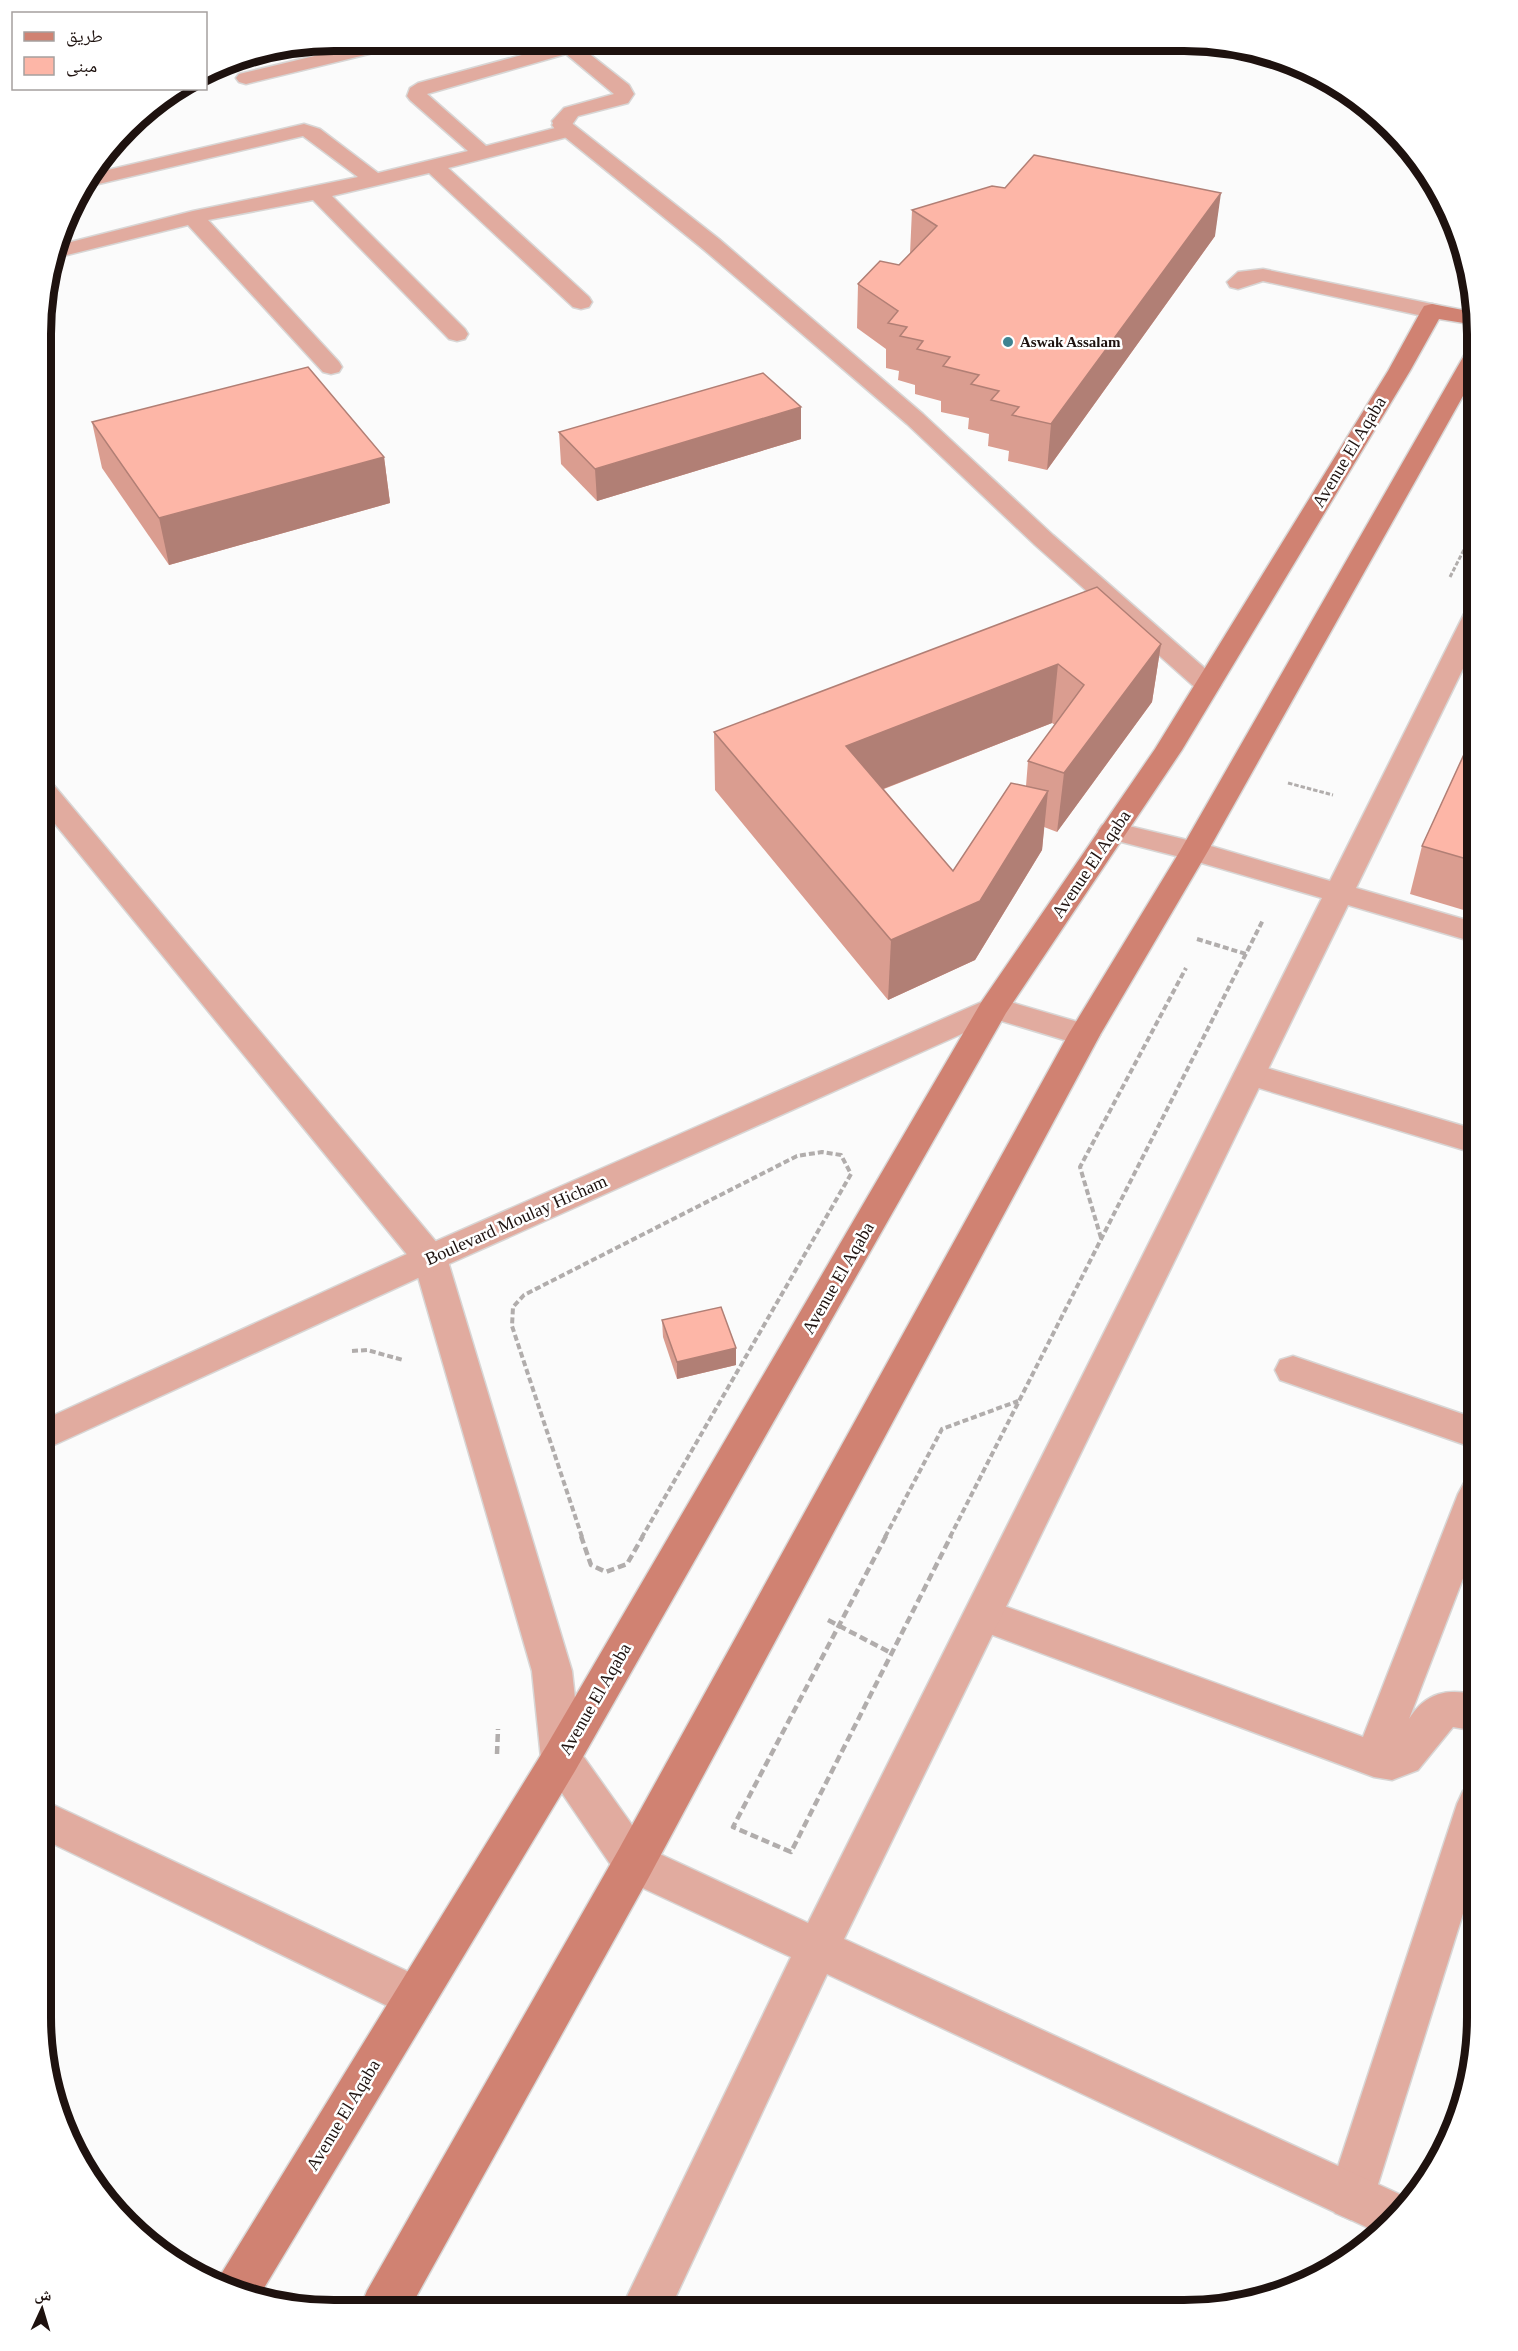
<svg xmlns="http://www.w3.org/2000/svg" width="1518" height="2351" viewBox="0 0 1518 2351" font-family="'Times New Roman','Noto Naskh Arabic',serif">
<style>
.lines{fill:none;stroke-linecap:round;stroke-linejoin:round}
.service-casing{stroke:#d8d6d5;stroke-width:3}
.minor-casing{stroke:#d8d6d5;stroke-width:3}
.tertiary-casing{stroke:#d8d6d5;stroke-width:3}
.secondary-casing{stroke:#d8d6d5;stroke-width:3}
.path-far2{stroke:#b1adac;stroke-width:3;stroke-dasharray:4.5 2;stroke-linecap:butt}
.path-far1{stroke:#b1adac;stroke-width:4;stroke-dasharray:6 3;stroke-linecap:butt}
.path{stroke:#b1adac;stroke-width:4.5;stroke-dasharray:8 4;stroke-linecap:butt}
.service{fill:#e1ab9f;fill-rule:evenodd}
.minor{fill:#e1ab9f;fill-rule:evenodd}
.tertiary{fill:#e1ab9f;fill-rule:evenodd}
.secondary{fill:#d08272;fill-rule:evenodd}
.wall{fill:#da9d90;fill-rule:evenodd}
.shaded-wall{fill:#b17f75}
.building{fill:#fdb6a7;stroke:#b17f75;stroke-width:1.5}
.poi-dot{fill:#3f8391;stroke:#fff;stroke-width:2}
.labels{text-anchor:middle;stroke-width:5;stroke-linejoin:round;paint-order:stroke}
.far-poi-label{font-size:15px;font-weight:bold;fill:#1e120f;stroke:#fff;text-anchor:start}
.street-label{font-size:18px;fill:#1e120f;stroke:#fff}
.rim{fill:none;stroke:#1e120f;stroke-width:8}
</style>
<rect width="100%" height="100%" fill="#fbfbfb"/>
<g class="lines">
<g class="service-casing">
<g id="service">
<polygon points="377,41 408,41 406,45 246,84 239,82 236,78 239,74"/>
<path d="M552,41H573L629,85L634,94L628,103L578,116L571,126L578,131L575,135L448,168L589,297L592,302L589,307L581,309L573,307L429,173L332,196L465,329L468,334L465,339L457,341L449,339L313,200L208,220L339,362L342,367L339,372L331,374L323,372L188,225L55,258L59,245L193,211L358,177L303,136L90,186L86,185L95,173L304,124L320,129L378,173L468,151L410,100L407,96L410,88L418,83L555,46ZM566,54L614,94L564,108L552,121L555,128L486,146L427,94Z"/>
<polygon points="1263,269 1432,304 1440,306 1443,311 1440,316 1432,318 1263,281 1238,289 1230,287 1227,282 1238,272"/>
<polygon points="1250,1063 1477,1130 1477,1154 1239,1082 1234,1074 1239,1066"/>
<polygon points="1293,1356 1477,1419 1477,1449 1280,1380 1275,1370 1280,1360"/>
<path d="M1477,1479V1542L1409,1719C1426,1692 1448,1688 1477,1695V1731L1453,1727L1418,1770L1392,1780L1374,1777L971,1627L966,1615L971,1603L985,1599L1363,1737L1458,1494L1464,1483Z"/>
<polygon points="1477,1785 1477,1869 1374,2197 1367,2213 1351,2220 1335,2213 1328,2197 1457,1804 1463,1791"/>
</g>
</g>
<g class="minor-casing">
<g id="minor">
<polygon points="562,119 569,121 719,239 923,414 1053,535 1217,679 1221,685 1217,691 1208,693 1199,691 1035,545 907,424 703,249 555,129 552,125 555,121"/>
<polygon points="1477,606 1477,640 1356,888 1477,923 1477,943 1348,905 844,1939 1410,2199 1379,2233 827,1974 670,2309 621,2309 791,1957 619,1877 547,1771 541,1758 532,1671 414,1263 42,808 42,780 52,783 442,1249 447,1258 572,1671 581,1753 649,1849 808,1923 1322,898 1188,859 1102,837 1098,831 1102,825 1112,822 1204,844 1330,881 1464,614 1468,609"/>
<polygon points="41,1799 430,1982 437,1997 430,2012 415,2018 400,2012 41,1838"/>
</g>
</g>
<g class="tertiary-casing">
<polygon id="tertiary" points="993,997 1095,1027 1100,1035 1095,1043 1084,1046 995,1019 442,1267 41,1451 41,1421 418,1249"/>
</g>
<g class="secondary-casing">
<g id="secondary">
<polygon points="1432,304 1473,312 1476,325 1439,319 1410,371 1182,750 1006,1013 575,1771 258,2298 215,2284 547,1745 982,1001 1155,749 1388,371 1421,311 1424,306"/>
<polygon points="1477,345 1477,371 1208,851 1100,1035 649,1877 410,2308 360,2308 367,2291 619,1849 1068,1035 1180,851 1466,352 1469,347"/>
</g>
</g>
<g class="path-far2">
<polyline points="1450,577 1477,524"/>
<polyline points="1288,783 1333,795"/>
</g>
<g class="path-far1">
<polyline points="1197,939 1246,954"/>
<polyline points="1101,1238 1080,1167 1186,968"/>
<polyline points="352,1351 367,1350 403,1360"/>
<polyline points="582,1537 512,1326 513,1307 524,1295 797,1156 822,1152 841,1155 851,1174 642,1537"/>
<polyline points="885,1537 942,1429 1018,1401"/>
<polyline points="950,1537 1263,920"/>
</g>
<g class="path">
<polyline points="581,1536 591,1565 606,1572 627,1564 643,1536"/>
<polyline points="886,1536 733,1827 791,1852 951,1536"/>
<polyline points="828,1620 891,1653"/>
<polyline points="497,1754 498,1729"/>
</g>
<use href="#service" class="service"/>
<use href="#minor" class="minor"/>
<use href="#tertiary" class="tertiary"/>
<use href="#secondary" class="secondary"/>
</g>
<g class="wall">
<polygon points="912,210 1215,236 1047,470 1008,461 1009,451 988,446 989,434 968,429 969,418 941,412 941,401 915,394 915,385 898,380 899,371 886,368 886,349 857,328 858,284 899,265 910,254"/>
<polygon points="801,407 801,439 597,501 561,464 559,432"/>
<polygon points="92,422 384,457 390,503 169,565 102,468"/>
<path d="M1161,644L1152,702L1057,832L1044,827L1042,850L975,960L888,1000L715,790L714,732ZM1052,723L1055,725L1028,761L1026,786L953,871L884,789Z"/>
<polygon points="1477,726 1477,914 1410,894 1422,846"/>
<polygon points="662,1320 736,1365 677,1379 663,1337"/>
</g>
<g class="shaded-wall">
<polygon points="1221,193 1215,236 1047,470 1051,424"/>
<polygon points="801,407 801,439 597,501 595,469"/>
<polygon points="384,457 390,503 169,565 159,518"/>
<polygon points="1161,644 1152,702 1057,832 1064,773"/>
<polygon points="1058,664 1052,723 844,804 846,746"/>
<polygon points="1048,791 1042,850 975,960 888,1000 891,940"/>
<polygon points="736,1348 736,1365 677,1379 677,1362"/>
</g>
<g class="building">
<polygon points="1034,155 1221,193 1051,424 1012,415 1019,407 991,400 999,391 971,384 979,375 943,366 950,357 917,349 923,341 900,336 907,327 888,323 898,311 858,284 880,261 899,265 937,226 912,210 992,186 1005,188"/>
<polygon points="308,367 384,457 159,518 92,422"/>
<polygon points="763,373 801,407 595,469 559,432"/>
<polygon points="1097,587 1161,644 1064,773 1028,761 1084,685 1058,664 846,746 953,871 1011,783 1048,791 980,901 891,940 714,732"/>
<polygon points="1477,726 1477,862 1422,846"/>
<polygon points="721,1307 736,1348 677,1362 662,1320"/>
</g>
<circle class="poi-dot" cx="1008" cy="342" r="6"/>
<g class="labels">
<g class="far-poi-label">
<text x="1020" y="347">Aswak Assalam</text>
</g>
<g class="street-label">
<text transform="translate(1349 452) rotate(-59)" y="6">Avenue El Aqaba</text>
<text transform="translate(1091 864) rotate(-56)" y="6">Avenue El Aqaba</text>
<text transform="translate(516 1220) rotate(-24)" y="6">Boulevard Moulay Hicham</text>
<text transform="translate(838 1278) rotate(-60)" y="6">Avenue El Aqaba</text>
<text transform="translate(595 1699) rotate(-60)" y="6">Avenue El Aqaba</text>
<text transform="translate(343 2115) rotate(-59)" y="6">Avenue El Aqaba</text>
</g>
</g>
<path d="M0 0H1518V2351H0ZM334 51H1184A283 283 0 0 1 1467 334V2017A283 283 0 0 1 1184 2300H334A283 283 0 0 1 51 2017V334A283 283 0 0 1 334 51Z" fill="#fff" fill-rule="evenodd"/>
<path class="rim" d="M334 51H1184A283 283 0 0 1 1467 334V2017A283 283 0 0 1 1184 2300H334A283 283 0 0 1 51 2017V334A283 283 0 0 1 334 51Z"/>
<rect x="12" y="12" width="195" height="78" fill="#ffffff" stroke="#a5a09f" stroke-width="1.5"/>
<rect x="24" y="32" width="30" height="9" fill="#d08272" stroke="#a5a09f" stroke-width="1.5"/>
<text x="66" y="42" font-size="18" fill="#1e120f">طريق</text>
<rect x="24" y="57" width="30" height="18" fill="#fdb6a7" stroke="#a5a09f" stroke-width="1.5"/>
<text x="66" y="72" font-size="18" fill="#1e120f">مبنى</text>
<g transform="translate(42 2309) rotate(4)" stroke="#ffffff" stroke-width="4.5" paint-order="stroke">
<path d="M0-4.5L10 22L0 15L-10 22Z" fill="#1e120f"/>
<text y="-9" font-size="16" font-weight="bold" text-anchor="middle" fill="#1e120f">ش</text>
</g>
</svg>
